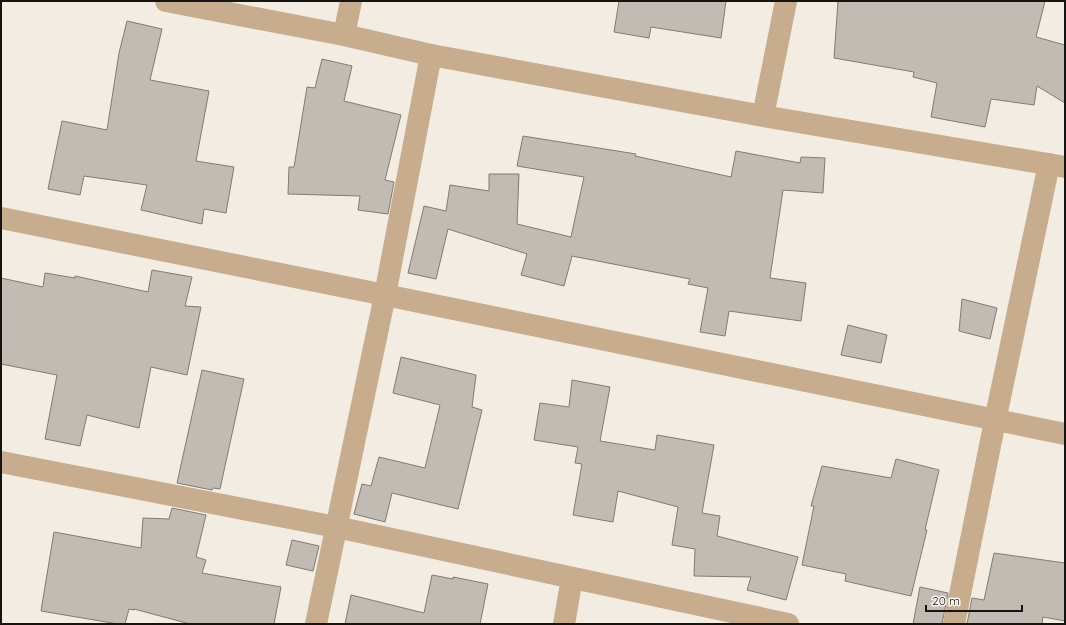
<svg xmlns="http://www.w3.org/2000/svg" width="1066" height="625" viewBox="0 0 1066 625" font-family="Quicksand,sans-serif">
<style>
.building{fill:#c2bbb4;stroke:#817b74}
.lines{fill:none;stroke-linecap:round;stroke-linejoin:round}
.street{stroke:#c7ad8e;stroke-width:22}
</style>
<rect width="100%" height="100%" fill="#f3ece3"/>
<g class="building">
<polygon points="619,1 726,1 721,38 651,27 649,38 614,32"/>
<polygon points="838,1 1045,1 1036,37 1065,45 1065,103 1037,86 1034,105 991,99 985,127 931,117 937,83 913,77 914,72 834,58"/>
<polygon points="127,21 162,29 150,80 209,91 196,161 234,167 226,213 204,209 202,224 141,210 147,185 84,176 80,195 48,189 62,121 107,130 119,53"/>
<polygon points="322,59 352,66 344,101 401,115 385,180 394,182 388,214 358,210 360,196 288,194 289,167 294,167 307,87 315,88"/>
<polygon points="523,136 636,154 635,156 731,177 736,151 800,163 801,157 825,158 823,193 783,190 770,278 806,283 801,321 729,311 725,336 700,332 708,288 688,284 690,279 572,256 564,286 521,275 527,254 448,229 436,279 408,273 424,206 446,211 450,185 489,191 489,174 519,174 517,224 571,237 584,177 517,166"/>
<polygon points="152,270 192,277 185,306 201,307 187,375 151,367 139,428 87,415 80,446 45,439 57,375 1,364 1,278 43,287 45,273 75,278 75,276 148,292"/>
<polygon points="962,299 997,308 990,339 959,331"/>
<polygon points="848,325 887,335 881,363 841,355"/>
<polygon points="401,357 476,375 472,407 482,410 458,509 392,493 385,522 354,514 362,484 371,486 379,457 425,468 440,405 393,393"/>
<polygon points="202,370 244,379 220,489 213,488 212,490 177,483"/>
<polygon points="572,380 610,387 600,441 655,450 657,435 714,445 702,513 720,516 717,536 798,557 786,600 747,590 751,577 694,576 695,549 672,545 678,507 618,491 613,522 573,515 582,464 575,463 578,447 534,440 540,403 569,407"/>
<polygon points="896,459 939,470 925,530 927,530 911,596 845,581 846,574 802,565 814,506 811,506 822,466 891,478"/>
<polygon points="172,508 206,515 196,557 206,560 202,573 281,587 274,624 190,624 134,609 134,610 129,609 125,624 118,624 41,611 54,532 141,548 143,518 169,519"/>
<polygon points="292,540 319,546 313,571 286,565"/>
<polygon points="994,553 1065,563 1065,621 1043,617 1042,624 967,624 972,598 984,600"/>
<polygon points="432,575 453,579 453,577 488,584 480,624 345,624 351,595 424,613"/>
<polygon points="920,587 948,593 942,624 913,624"/>
</g>
<g class="lines">
<g class="street">
<polyline points="166,1 344,35 431,55 763,116 1065,167"/>
<polyline points="344,35 351,1"/>
<polyline points="763,116 786,1"/>
<polyline points="1,218 385,295 1065,434"/>
<polyline points="1,462 336,527 788,624"/>
<polyline points="316,624 385,295 431,55"/>
<polyline points="564,624 572,578"/>
<polyline points="954,624 995,421 1049,164"/>
</g>
</g>
<rect width="1066" height="625" fill="none" stroke="#161411" stroke-width="4"/>
<path d="M926 605v6h96v-6" fill="none" stroke="#161411" stroke-width="2"/>
<text x="932" y="605" font-size="12" fill="#161411" stroke="#fff9f3" stroke-width="3" paint-order="stroke">20 m</text>
</svg>
